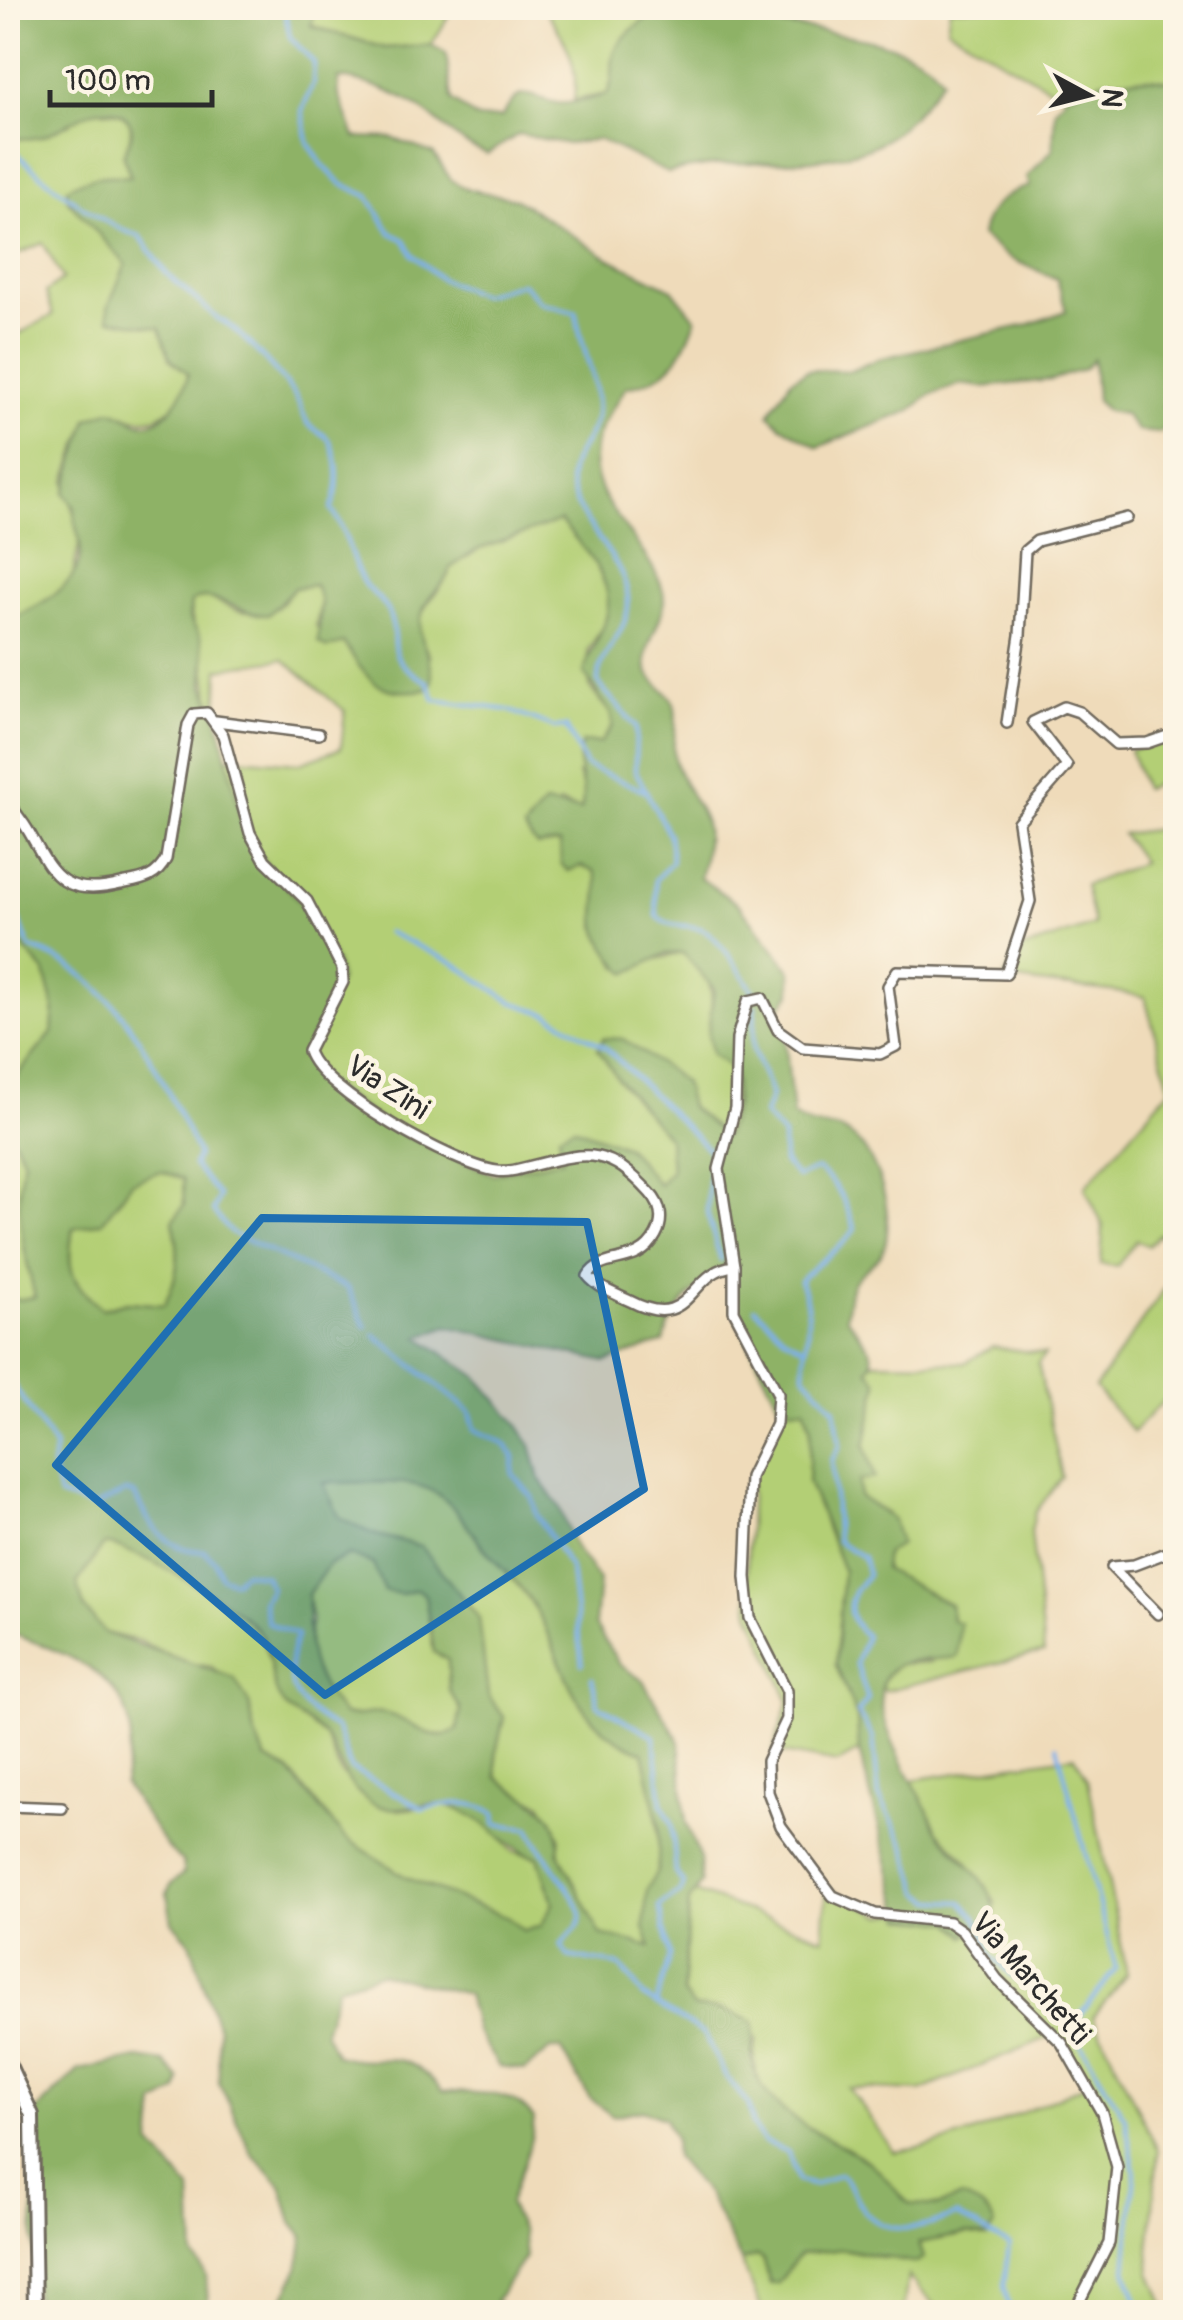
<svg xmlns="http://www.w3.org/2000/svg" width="1183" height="2320" viewBox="0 0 1183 2320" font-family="Pangolin,sans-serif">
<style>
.green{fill:#b3cf75;stroke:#6f7d50;stroke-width:2.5;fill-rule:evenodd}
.forest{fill:#8eb266;stroke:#5c6e48;stroke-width:2.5;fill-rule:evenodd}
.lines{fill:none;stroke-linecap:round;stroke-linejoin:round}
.stream{stroke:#7eb1eb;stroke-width:4}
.street-casing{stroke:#70695d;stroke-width:14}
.secondary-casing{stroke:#70695d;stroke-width:18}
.street{stroke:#fff;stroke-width:9}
.secondary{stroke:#fff;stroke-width:12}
.marked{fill:#1f6fb2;fill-opacity:0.2;stroke:#1f6fb2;stroke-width:8;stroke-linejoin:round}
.labels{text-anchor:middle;stroke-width:10;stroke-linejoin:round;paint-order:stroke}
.street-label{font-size:30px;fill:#2b2b2b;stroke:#fcf5e5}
</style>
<rect width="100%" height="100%" fill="#fcf5e5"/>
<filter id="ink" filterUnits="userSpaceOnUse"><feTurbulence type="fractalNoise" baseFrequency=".01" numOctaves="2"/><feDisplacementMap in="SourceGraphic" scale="20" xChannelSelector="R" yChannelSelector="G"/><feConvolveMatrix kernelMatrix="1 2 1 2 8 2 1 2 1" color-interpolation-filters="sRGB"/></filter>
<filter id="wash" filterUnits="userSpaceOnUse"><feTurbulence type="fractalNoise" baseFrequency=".0048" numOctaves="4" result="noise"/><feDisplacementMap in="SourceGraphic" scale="40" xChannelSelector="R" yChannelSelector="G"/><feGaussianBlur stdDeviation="2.25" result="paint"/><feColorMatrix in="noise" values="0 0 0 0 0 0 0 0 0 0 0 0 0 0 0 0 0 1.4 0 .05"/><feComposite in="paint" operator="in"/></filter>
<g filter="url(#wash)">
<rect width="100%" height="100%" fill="#efdbba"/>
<g class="green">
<polygon points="315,8 454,8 431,45 385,48 310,25"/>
<path d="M544,8H665L629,32L607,94L574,100C580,64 564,37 544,8Z"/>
<polygon points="717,8 801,8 795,27 753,21"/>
<polygon points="950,8 1166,8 1175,19 1175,82 1150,78 1065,97 947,28"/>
<path d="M95,110C133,110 138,124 123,156L131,177L68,188V200L126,264L109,319L160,328L165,334L170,359L188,373C185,406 154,430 124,414L81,438L66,481L80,539L72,580L34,610L8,621V340L53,315L46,292L63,279L43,243L8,258V138L19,139Z"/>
<path d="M560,520L589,549L610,596L605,624L588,650L590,688L611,714L613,726L600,743L591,742L578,775L586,794L581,811L559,803L560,843L581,866L595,871L600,888L596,926L618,967L684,953C717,983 714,991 708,1033C737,1074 740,1087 726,1137L693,1111L671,1072L648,1057L618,1079L669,1139L671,1170L659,1185L627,1147L574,1127L561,1141L562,1159L513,1174L403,1135L312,1074L256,852L245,830L225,757L300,763L341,748L345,711L283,659L219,669L217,714C205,690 208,682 204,658C200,637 189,624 191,601C212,590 225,610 245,612C255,612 267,609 277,608L294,588L315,585L321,601L316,627L344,643L359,666L430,656C399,610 443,599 450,568L477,550Z"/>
<polygon points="1175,738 1175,777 1144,789 1130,750"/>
<path d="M1175,827V1246L1159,1234L1148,1246L1137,1240L1117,1266L1101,1264L1103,1226L1085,1187L1170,1089L1145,997C1098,986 1051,988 1004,977L1019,950L1094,925L1085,885L1143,863L1122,834Z"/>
<path d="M8,931L45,972L54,1007L52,1033L14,1079L12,1136L25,1160C12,1203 25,1254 35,1297L17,1300L8,1295Z"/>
<path d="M160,1171L183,1178L184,1205L173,1221C181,1253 179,1276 164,1305L127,1302L102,1309C70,1282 66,1269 73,1228L118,1202L132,1182Z"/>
<polygon points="1175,1274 1175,1389 1133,1432 1095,1388"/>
<polygon points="992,1347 1045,1354 1038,1363 1062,1477 1035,1513 1031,1532 1044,1652 884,1691 881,1682 898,1664 931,1662 952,1621 950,1604 884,1570 887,1514 859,1497 860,1480 873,1470 865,1446 878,1382 868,1369 873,1362 965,1363"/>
<polygon points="805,1408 811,1431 808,1481 843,1570 836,1665 857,1717 859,1751 838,1763 773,1751 789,1701 750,1612 747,1578 751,1480 781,1409"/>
<path d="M322,1482C349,1484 400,1479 422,1486C451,1496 464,1521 481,1545C496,1565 519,1582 532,1603C569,1665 566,1723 643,1752C652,1790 661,1824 658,1863C655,1899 635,1903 651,1948L601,1936L580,1900L558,1851L560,1837L541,1803L516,1794L497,1777L496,1752L504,1717L488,1696L478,1618L421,1546L373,1534L340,1518Z"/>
<polygon points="104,1543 128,1547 232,1606 261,1635 284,1706 325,1736 341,1774 398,1810 445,1805 472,1814 494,1829 512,1851 538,1857 553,1903 541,1926 525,1931 508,1918 407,1878 344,1837 289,1771 266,1759 255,1734 249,1704 212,1667 186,1663 139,1641 105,1633 84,1608 77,1583"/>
<path d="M350,1555L368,1560L401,1594L418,1589L425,1595L434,1652L448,1660L449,1690L461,1709L457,1730C436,1745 399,1720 377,1712L363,1718L344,1715L316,1683L306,1651L311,1620L308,1594L329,1564Z"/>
<path d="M1075,1756L1088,1780L1127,1974L1093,2017L1158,2150L1149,2252L1151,2272L1167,2312H941L908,2276L903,2312H763L741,2261L757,2255L764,2261L771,2284L778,2283L800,2254L843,2249L884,2258L918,2243L965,2234L987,2237L962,2198L939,2206L910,2204C892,2192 884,2173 866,2160C822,2130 739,2110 757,2039L723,2010L694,2007L683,1994L689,1901L695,1892L823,1938L827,1888L882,1915L996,1903L964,1857L937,1831L910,1780ZM1056,2034L1085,2085C1023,2111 962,2145 894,2152L849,2088L920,2091Z"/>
</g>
<g class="forest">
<path d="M8,8H315L311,26L385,48L431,45L446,53L452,100L477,119L502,117C521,82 528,97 557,103C570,105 594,98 607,94C616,79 609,65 615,51C622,34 645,19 660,10C690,0 728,16 757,22C802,30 920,36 942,79C922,105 900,136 869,148C805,171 733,155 668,173L598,139L568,144L519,134L487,154C458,143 451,132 428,114C406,96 365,80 338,78L339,96L355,137L392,138L434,154L451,180L467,189L516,199L610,259L672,289L696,319C683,357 668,380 626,387C619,400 608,412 602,426C570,493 642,530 662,588C672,615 641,640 647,668C650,684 669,689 674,704C680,724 669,746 676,765C698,821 717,808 700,878L739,905L791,971V993L773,1017L785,1037L793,1116C817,1133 830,1121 850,1135C879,1155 896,1218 883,1251C877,1264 858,1272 852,1285C848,1294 848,1307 846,1317L870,1349L873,1362L868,1369L878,1382L865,1446L875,1478L860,1480L859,1496L893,1520L900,1544L886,1553L884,1569L950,1605L952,1620L960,1623L957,1657C940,1660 911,1658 896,1666C853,1691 914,1782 929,1812C933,1819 934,1827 939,1833C956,1855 996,1883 995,1914L966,1936L951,1922L903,1918L859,1751L857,1717L836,1665L843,1570L808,1481L811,1430L805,1408L781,1409L738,1322L732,1266C699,1285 672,1304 664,1342L606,1362L447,1326L419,1337L476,1376L515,1421L531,1445L540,1479L559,1506L575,1548L599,1580L595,1625L620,1665L642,1680L679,1740L686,1823L700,1859L701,1883L689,1901L683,1994L694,2007L723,2010L753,2021C757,2040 748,2057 756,2075C779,2125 832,2134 872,2165C888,2176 894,2193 910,2204L939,2206L962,2197C979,2204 989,2208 995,2226L987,2237L965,2234L919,2243L924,2258L917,2263L843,2249L800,2254L778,2283L770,2284L764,2260L757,2256L741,2261L708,2196L675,2157L674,2138L665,2118L642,2110L612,2116L589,2097L561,2049H551L525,2070L499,2067L476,2031L467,1994L380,1973L338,1986L324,2031L336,2055C385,2070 399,2040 442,2091C479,2096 510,2086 534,2119C531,2154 519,2172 509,2204L522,2231L525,2257L495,2301L512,2312H260L275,2310C293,2287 302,2265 303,2236L292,2222L281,2185L252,2154L219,2082L218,2029L190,1942L172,1922L167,1894L171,1884L184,1873L183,1862L166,1846L124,1784C125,1766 132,1746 130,1729C124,1669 53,1650 8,1632V1295L17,1300L35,1297C25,1254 12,1203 24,1160L12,1136L14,1079L52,1033L54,1007L45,972L8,931V621C38,605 90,584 79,538C76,526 73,522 75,508L65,493L88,419L111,410C121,413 132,421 141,423C165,427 186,392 188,373L170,359L160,328L109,319L108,307L126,264L68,200L67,188C88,176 107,174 131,177L123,156C130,140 139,127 122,114C96,96 65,131 40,137C30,139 18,139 8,138ZM560,521C584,548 619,582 605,622C599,640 588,653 584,673L611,714L613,726L600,743L582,742C573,767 588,787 581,810L544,804L524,829L537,846L560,843L561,864L568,871L581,866L595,872C602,894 593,909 597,927C600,941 617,966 628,973L665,954L683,953L714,989L708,1033L712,1054L734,1070L735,1106L725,1136L690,1107L684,1083L671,1072L623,1039L603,1038L598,1049L618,1079L669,1139L671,1170L659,1185L627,1147L574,1127L559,1134L562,1159L493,1174L403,1135L312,1074L306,1050L340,979L336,963L310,913L256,852L244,830L217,714L204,686V657L200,636L189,618L191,602C214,588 242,616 268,615L294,588L315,585L321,601L318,642L327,648L344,643C369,682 377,696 426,690L432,683C434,657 415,640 422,614C427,593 446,587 450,568L477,550ZM160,1171L183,1179L184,1205L173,1221C181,1253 179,1276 164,1305L127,1302L102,1309C70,1282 66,1270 73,1228L102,1222L132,1182ZM323,1483C351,1484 398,1478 423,1487C451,1497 464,1522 482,1545C496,1565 519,1582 532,1603C569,1665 566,1723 643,1752L659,1826L658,1869L647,1890L644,1928L651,1947L601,1935L558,1851C565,1807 523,1800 497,1777L496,1752L504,1717L488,1695L479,1618L421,1546L373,1534L340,1518ZM104,1544C136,1548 242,1606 260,1633C273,1653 268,1685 284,1705C295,1718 316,1723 326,1738C342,1762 341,1780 367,1800C391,1819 421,1799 448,1806C486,1815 502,1848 538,1857L553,1903L541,1926L524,1931L508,1918L407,1878L344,1837L288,1771L266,1759L255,1734L249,1704L234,1678L105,1633L84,1608L77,1583ZM350,1555L373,1564L384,1591L401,1594L418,1589L425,1595L434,1652L448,1660L449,1690L461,1709L457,1730C431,1748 408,1716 383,1713C369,1712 359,1717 344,1715C305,1671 307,1649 308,1594L329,1564Z"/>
<path d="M1150,78L1176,82V398L1164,404L1170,421L1160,433L1137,431L1124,414L1107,411L1096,401L1093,359L1084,369L1051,380L982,387L961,384L930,395L910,411L818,447L780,425L769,414L791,380L808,370L851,371L878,359L1027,325L1066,311L1057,279L1009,258L981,236C985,209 1004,193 1030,186L1027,177L1053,149L1055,109L1067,95L1105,80Z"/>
<polygon points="138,2058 164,2062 180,2080 178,2091 155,2104 151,2144 191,2190 194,2256 206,2275 208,2305 243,2312 35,2312 32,2115 79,2070"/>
</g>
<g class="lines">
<g class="stream">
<path d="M284,8L290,37L314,63L313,84L302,111L308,142L321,163L340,183L368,196L391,233L405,240L413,255L441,279L480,295L522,283L541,303L576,312C579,344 601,386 596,417C592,440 568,457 570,481C576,526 624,554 628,598C631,633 597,651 598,683L636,727L635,770L669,835L672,861L655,880L657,916C670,929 686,923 702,929C718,935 743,975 753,991"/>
<path d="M8,143C31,171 105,228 140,236L166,273L218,319C234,323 281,377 294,394C300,402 302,413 307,422C313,431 325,433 330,441C340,461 340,490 331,509C347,530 350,558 363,582C368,591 378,596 384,605C407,641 374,654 428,682L435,700L508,710L555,728L566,727L586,766L645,791"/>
<path d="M8,892L30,948C121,975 160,1075 198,1155L193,1165L219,1196L213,1211L231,1233L348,1288L366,1327"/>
<polyline points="387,932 454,963 512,1002 548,1014 606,1048 710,1151 707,1213 721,1260"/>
<path d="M755,1007L753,1049L771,1095L764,1115L783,1136L784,1163L797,1177L817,1169C839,1185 846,1203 855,1229C841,1251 817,1260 800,1281C815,1316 804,1339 804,1374L835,1409L840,1446L832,1460L837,1541L863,1557L868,1575C847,1596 842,1615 866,1636L856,1663L868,1699L858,1713L873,1737L879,1796L905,1845L920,1892L934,1901L962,1902L976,1917L992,1957L1023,1985L1050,2001L1071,2028L1125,2118L1135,2173L1126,2270L1139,2307L1147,2312"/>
<polyline points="755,1308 785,1337 804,1347"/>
<polyline points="375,1335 470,1412 475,1430 504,1443 514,1456 513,1474 532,1497 537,1515 571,1570 582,1664"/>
<path d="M8,1377L55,1447L52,1466L59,1496L93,1507L126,1492L135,1495C148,1525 168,1552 204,1551L216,1562L221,1577L234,1581L244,1572L264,1575L271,1588L263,1601L268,1623L297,1635C279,1684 296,1707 337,1729L350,1768L423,1809C449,1803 470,1799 495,1813L496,1824L529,1828C537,1848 585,1904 581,1919C579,1928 567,1938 561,1945L568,1956L621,1966L644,1997L704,2034L726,2077L749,2105L752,2124L764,2142L788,2152L798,2181L814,2185L839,2174C855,2185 854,2200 866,2213C891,2239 929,2227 956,2215L1009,2245L1004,2285L1009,2307L1017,2312"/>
<polyline points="592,1678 598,1705 654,1736 662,1804 672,1824 676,1873 683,1883 680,1892 659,1906 670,1955 656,2004"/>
<polyline points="1057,1746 1116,1969 1071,2028"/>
</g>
</g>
</g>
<g filter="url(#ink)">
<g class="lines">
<g class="street-casing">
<g id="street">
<polyline points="216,721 319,734"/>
<polyline points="1007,723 1020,635 1025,551 1037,541 1127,518"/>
<path d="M8,804C50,847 41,904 121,884C141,880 156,879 166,859L188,725L194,714L207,713L223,735L250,833L265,860L307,901L342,968L343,982L308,1051C320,1091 456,1166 497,1171C510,1173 523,1168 535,1165C590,1151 609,1148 650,1193C661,1205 664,1220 656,1235C638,1269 602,1252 588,1276C598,1288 616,1294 630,1301C693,1334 687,1271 734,1266"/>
<polyline points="1158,1614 1112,1567 1134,1565 1176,1549"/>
<polyline points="8,1806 62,1808"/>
<polyline points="1074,2312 1109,2243 1117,2167 1102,2113 1062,2043 997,1979 962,1931 949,1922 875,1914 833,1896 781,1826 768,1792 767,1761 787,1719 787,1691 750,1618 746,1577 750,1477 776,1424 778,1394 734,1311 734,1266 719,1169 735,1108 737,1038 748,1001 762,998 778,1030 803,1048 880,1054 896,1046 888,986 897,971 1006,974 1030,901 1018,822 1067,766 1033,722 1064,707 1079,712 1116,744 1147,743 1176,733"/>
</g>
</g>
<g class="secondary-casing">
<polyline id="secondary" points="8,2063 32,2115 35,2312"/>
</g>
<use href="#street" class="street"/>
<use href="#secondary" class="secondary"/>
</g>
</g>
<path class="marked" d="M262,1218L587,1222L644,1489L325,1695L56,1465Z"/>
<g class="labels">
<g class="street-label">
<text transform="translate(388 1087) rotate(33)" y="10">Via Zini</text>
<text transform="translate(1031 1978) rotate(49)" y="10">Via Marchetti</text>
</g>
</g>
<rect width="1183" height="2320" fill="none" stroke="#fcf5e5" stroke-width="40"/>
<g transform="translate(1088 95) rotate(97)" stroke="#fcf5e5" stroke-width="8" paint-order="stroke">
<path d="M0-8L18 38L0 25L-18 38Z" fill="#2b2b2b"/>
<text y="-15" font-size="28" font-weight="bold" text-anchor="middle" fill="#2b2b2b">N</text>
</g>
<path d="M50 90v15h162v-15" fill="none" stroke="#2b2b2b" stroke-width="5"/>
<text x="65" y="90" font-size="30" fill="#2b2b2b" stroke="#fcf5e5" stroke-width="8" paint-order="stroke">100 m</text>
</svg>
